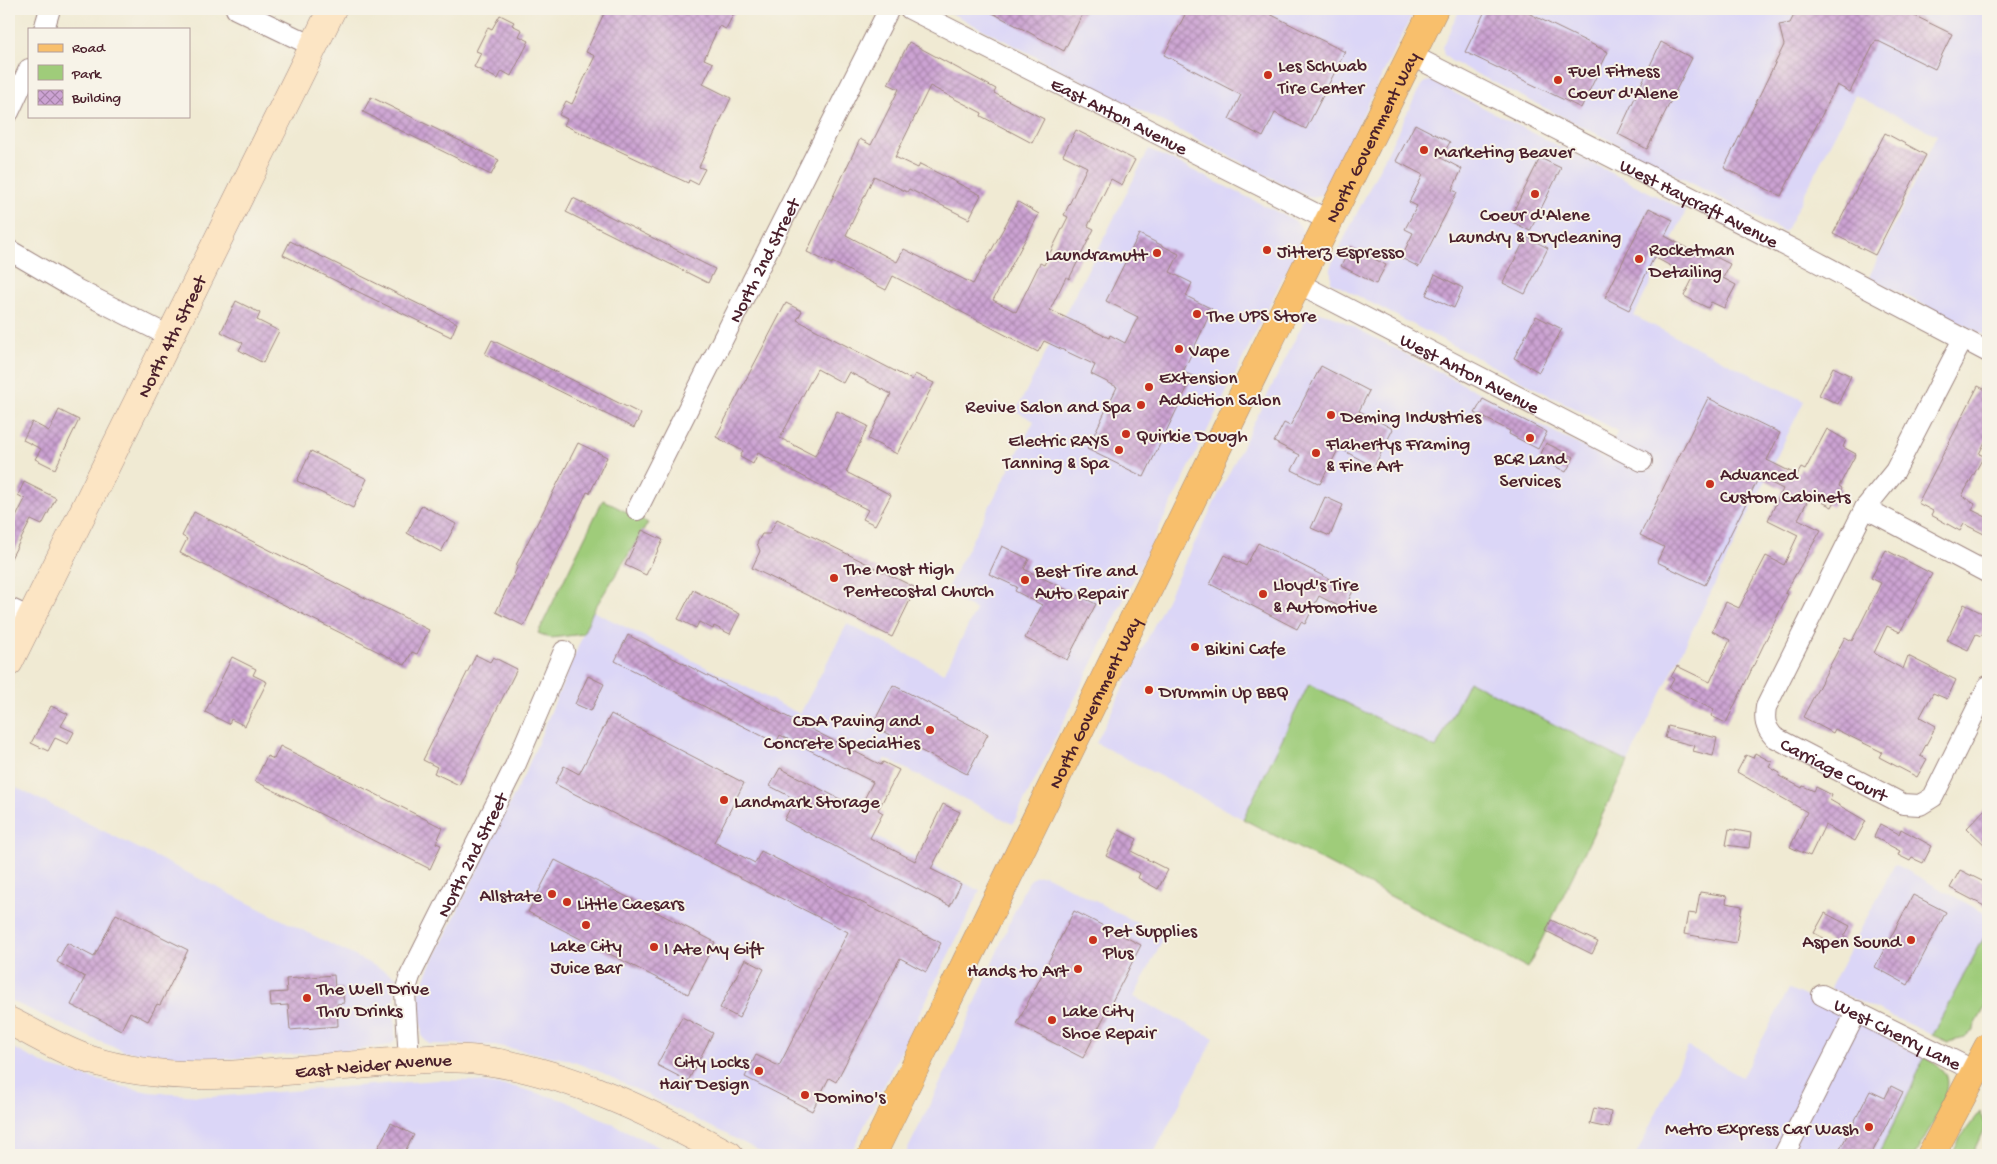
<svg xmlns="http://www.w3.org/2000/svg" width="1997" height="1164" viewBox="0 0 1997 1164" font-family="'Gochi Hand',sans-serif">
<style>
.built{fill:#dbd6f7}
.green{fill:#9fcc7a;stroke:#747652}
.building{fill:url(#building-cross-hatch)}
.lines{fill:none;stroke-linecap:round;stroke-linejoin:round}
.minor-casing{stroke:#9d847f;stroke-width:22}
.secondary-casing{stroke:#9d847f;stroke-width:29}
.primary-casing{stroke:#9d847f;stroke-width:29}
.trunk-casing{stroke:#9d847f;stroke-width:29}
.minor{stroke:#fff;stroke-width:20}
.secondary{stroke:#fce5c4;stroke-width:28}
.primary{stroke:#f8bf6c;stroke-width:28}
.trunk{stroke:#f8bf6c;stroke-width:28}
.poi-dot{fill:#c8321e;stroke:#f7f3e8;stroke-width:2}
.labels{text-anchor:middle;stroke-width:4;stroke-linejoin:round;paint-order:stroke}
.poi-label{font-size:19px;fill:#4a1f2b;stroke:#f7f3e8;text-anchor:start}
.street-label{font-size:19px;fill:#4a1f2b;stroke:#f7f3e8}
</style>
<defs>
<pattern id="building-cross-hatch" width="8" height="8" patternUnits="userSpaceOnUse" patternTransform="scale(1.25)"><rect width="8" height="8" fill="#cca3d3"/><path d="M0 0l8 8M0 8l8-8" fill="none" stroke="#a884ab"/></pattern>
</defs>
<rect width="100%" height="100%" fill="#f7f3e8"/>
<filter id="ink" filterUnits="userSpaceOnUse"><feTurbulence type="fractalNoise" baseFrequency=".02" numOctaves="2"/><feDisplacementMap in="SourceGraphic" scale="10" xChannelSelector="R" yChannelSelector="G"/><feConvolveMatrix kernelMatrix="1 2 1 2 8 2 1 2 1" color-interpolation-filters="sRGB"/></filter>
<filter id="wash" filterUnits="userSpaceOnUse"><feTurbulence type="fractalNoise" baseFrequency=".0096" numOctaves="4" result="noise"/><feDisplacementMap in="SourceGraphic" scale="20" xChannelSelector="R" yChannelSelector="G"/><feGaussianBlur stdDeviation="1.12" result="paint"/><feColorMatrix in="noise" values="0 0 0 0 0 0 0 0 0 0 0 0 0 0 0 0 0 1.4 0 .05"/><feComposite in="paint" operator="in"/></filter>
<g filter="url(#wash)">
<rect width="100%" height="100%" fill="#f0ead3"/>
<g class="built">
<polygon points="943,9 1415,9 1326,189 1323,194 1315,197 1307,196"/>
<polygon points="1460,9 1988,9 1988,337 1869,277 1937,135 1855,95 1785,232 1611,141 1451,61 1444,55 1442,47"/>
<polygon points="1431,81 1686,211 1634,316 1804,401 1628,762 1469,681 1436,748 1309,684 1243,819 1096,743 1305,319 1317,312 1331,315 1604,458 1618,431 1331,282 1331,265 1418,91 1425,82"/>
<polygon points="1149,149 1294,220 1301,227 1303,234 1300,243 1013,824 885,758 851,824 980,891 850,1155 768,1155 603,1073 566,1059 494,1045 429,1044 422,1037 419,995 427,973 526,771 593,611 800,714 847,624 944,673 976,610 944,594 1034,421 1016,411"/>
<polygon points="9,784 397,977 395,986 395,1040 391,1045 385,1046 356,1050 224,1059 156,1055 125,1051 98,1041 9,1000"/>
<polygon points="1895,864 1988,915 1988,930 1932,1035 1830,988"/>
<polygon points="1045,875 1164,937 1134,997 1214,1038 1153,1155 905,1155 947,1069 1024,889 1030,880 1036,876"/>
<polygon points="1789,989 1825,1005 1924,1057 1911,1089 1878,1155 1636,1155 1688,1047 1742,1077"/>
<polygon points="9,1046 50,1067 120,1086 149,1092 211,1097 437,1080 470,1081 515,1087 566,1101 675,1155 9,1155"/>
</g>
<g class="green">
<polygon points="603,500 648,523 593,611 583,634 551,638 538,633"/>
<polygon points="1469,681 1628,762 1528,968 1243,819 1309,684 1436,748"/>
<polygon points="1988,930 1988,1002 1972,1031 1965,1038 1948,1042 1932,1035"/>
<path d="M1924,1057C1932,1062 1944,1068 1946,1077C1952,1097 1924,1137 1915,1155H1878L1911,1089Z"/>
<polygon points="1980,1112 1986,1124 1972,1155 1952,1155 1960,1138"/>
</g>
<g id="blocks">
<g class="building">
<polygon points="606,9 736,9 726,29 719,26 704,59 713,63 703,84 731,98 699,167 705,169 697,184 689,180 688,183 564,125 567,119 559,115 566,101 572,104 595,56 586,52"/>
<polygon points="985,9 1085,9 1064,51"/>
<polygon points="1188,9 1260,9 1345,52 1306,129 1275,113 1263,137 1229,119 1241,95 1164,55"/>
<polygon points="1486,9 1529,9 1528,13 1608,52 1581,108 1465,52"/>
<polygon points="1797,9 1901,9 1952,34 1935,69 1876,40 1850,92 1837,85 1781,196 1724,168 1784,45 1779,25 1790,23"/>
<polygon points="500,15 514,22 512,25 522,30 519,36 529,41 511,76 502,71 498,79 474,67 481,53 476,51 488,27 492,29"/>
<polygon points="909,42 996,89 994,93 1044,119 1032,143 981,116 982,113 930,86 895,157 918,168 920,164 981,195 969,219 909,189 907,192 874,176 846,235 897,262 904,249 973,284 1018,202 1039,214 993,300 1016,312 1040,263 1044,265 1068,217 1064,215 1087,167 1063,155 1076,130 1135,160 1122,185 1111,179 1088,226 1094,229 1069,279 1066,277 1050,310 1109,338 1110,335 1125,343 1138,317 1106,301 1139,234 1179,254 1170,272 1192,283 1186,296 1212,309 1183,372 1193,376 1144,477 1087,449 1117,387 1091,374 1095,365 1044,341 1038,352 893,276 886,290 832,262 832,264 807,252 860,139 871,145 899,89 888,84"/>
<polygon points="1661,42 1692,58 1647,149 1618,134"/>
<polygon points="371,97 499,160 491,175 363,112"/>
<polygon points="1415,124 1450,142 1441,158 1462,169 1452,190 1457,192 1419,267 1401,258 1413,233 1405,229 1417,206 1409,202 1423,175 1396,161"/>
<polygon points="1885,133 1926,155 1875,255 1833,234"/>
<polygon points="1540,158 1561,168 1530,231 1509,220"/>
<polygon points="573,198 715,269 708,283 566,212"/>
<polygon points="1649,208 1673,220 1665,236 1703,257 1706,252 1730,264 1723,278 1736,285 1724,308 1711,302 1708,308 1684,296 1693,278 1654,257 1629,310 1605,298"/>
<polygon points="1526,237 1548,248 1525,294 1503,283"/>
<polygon points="290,241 457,323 451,337 283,255"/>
<polygon points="1351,247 1386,265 1376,284 1341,266"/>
<polygon points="1435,274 1463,288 1454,308 1426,295"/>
<polygon points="236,301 260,313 257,320 279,331 263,363 239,350 243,343 221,332"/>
<polygon points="786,303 802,311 797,320 912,380 915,374 934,383 897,454 868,439 891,394 849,372 843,383 817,369 780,438 815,456 837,411 868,426 846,472 891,495 875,525 863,519 868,510 758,453 753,464 740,457 743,451 716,437"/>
<polygon points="1536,316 1562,329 1539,372 1514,358"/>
<polygon points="492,340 641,414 634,428 485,354"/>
<polygon points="1321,366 1369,391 1359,411 1393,429 1374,467 1339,448 1320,484 1292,470 1300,455 1274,442 1284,423 1290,426"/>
<polygon points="1833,367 1851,376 1838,404 1819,395"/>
<polygon points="1978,386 1988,391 1988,436 1979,454 1984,456 1962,496 1975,504 1972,510 1988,518 1988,536 1964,524 1960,531 1931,515 1933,511 1918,503"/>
<polygon points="1708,398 1780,433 1767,460 1797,475 1801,468 1805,470 1827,429 1846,440 1843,447 1856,454 1839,486 1842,488 1832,507 1810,496 1798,519 1821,530 1785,593 1788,594 1726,723 1711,716 1714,710 1669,688 1674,679 1671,677 1677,666 1710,682 1730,640 1712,631 1726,602 1739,608 1766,556 1784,565 1798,535 1768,520 1783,489 1759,477 1705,585 1657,562 1664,547 1640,535"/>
<polygon points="1483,399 1547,432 1538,449 1509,434 1510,431 1475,413"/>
<polygon points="59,410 79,420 55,469 35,459 41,449 23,440 32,422 49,431"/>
<polygon points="578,443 607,457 590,493 587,492 524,626 496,612 518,566 516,565"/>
<polygon points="1546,443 1574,457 1566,472 1539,458"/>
<polygon points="311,451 367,479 353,508 297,481"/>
<polygon points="24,482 56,498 42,525 31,520 9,562 9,521 13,523 25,499 18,495"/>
<polygon points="1325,497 1343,505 1330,536 1311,528"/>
<polygon points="422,505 456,524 441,552 407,533"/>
<polygon points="194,512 429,630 417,654 412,652 405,665 180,553 187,539 182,536"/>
<polygon points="777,519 916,588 892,637 752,568 760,551 757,543 762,534 769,534"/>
<polygon points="642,530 663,540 646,575 625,565"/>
<polygon points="1258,543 1353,591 1344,609 1319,596 1305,624 1301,622 1297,629 1210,584 1225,555 1246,566"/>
<polygon points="1002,546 1029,559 1024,569 1096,604 1067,660 1025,638 1042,605 1015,591 1017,587 989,574"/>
<polygon points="1886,550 1932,574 1900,632 1887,626 1874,653 1903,669 1908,656 1956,680 1947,699 1933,693 1920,717 1936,726 1920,756 1927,759 1917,777 1879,757 1882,752 1835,729 1833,733 1803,717 1845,637 1852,641 1881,583 1871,578"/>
<polygon points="693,590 740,614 730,634 714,626 713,629 699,622 696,628 678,619"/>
<polygon points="1964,604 1986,615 1983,622 1988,624 1981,636 1976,634 1968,650 1947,640"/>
<polygon points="628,635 881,765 883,762 899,770 878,810 883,813 870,838 915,861 943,804 960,812 931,869 961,884 950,906 784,820 795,799 770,786 780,768 859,809 873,782 780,735 776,743 615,661"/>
<polygon points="476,655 490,662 493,657 517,669 459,785 434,773 437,767 423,760"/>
<polygon points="232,657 256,669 253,675 267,682 245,726 231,719 229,724 205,712"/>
<polygon points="588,676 604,684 591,711 575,704"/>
<polygon points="893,685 988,734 967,774 872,726"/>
<polygon points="51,706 68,714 61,726 74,732 68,744 55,738 48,751 31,743"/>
<polygon points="611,714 744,783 714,842 755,863 761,851 941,943 926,972 900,958 836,1082 829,1078 812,1111 745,1077 756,1055 779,1066 848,932 555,784 564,766 579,774"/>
<polygon points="1668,726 1717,738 1713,756 1693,751 1695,746 1665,738"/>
<polygon points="280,746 443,828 436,843 441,845 430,869 255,781 267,756 274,759"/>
<polygon points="1755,753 1772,762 1769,767 1780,773 1779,776 1802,788 1803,786 1814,791 1816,787 1832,795 1830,800 1866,821 1855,841 1825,825 1810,856 1790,847 1807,812 1737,772 1746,755 1753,758"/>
<polygon points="1988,806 1988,848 1967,828"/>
<polygon points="1880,824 1899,834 1901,829 1932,846 1923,863 1912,858 1910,861 1898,855 1900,851 1874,837"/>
<polygon points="1729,829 1751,833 1749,848 1726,845"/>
<polygon points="1119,830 1137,839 1131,851 1168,870 1158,889 1138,878 1140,873 1106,856"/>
<polygon points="555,860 715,942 688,994 528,912"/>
<polygon points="1960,870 1988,884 1988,908 1950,888"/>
<polygon points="1700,892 1727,896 1726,903 1742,906 1736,943 1684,934 1688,913 1696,914"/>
<polygon points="1913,895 1946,912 1908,985 1875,967"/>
<polygon points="1074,911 1141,945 1083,1058 1017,1024"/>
<polygon points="1825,913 1850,926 1839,946 1814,933"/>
<polygon points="116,914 188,950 160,1005 157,1004 148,1021 130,1012 121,1030 71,1005 85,977 57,962 67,943 94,957"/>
<polygon points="1551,920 1598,942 1592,954 1546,931"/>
<polygon points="745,959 764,969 739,1018 720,1008"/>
<polygon points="334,975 335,988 342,988 344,1003 337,1004 338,1026 290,1030 288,1005 271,1006 270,993 287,992 286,979"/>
<polygon points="682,1017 713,1033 688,1081 657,1065"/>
<polygon points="1891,1086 1903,1092 1871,1155 1837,1155 1870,1091 1885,1098"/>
<polygon points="1594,1108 1611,1112 1609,1128 1590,1124"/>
<polygon points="391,1123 414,1135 410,1142 403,1155 374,1155"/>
</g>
</g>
</g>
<g filter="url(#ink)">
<use href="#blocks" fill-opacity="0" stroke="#9d847f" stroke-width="1"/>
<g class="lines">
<g class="minor-casing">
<g id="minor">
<polyline points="236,9 313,46"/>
<path id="s1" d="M910,9L1330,221"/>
<polyline points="44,29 50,9"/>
<path id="s2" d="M1411,55L1806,256L1988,352"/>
<polyline points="9,112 29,69"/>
<polyline points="9,250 72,287 169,336"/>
<path id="s3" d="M1298,283L1642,461"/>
<path id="s4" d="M1963,339L1895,471L1865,508L1766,707C1764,720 1765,727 1774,737L1903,804L1920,805L1933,797L1988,686"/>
<polyline points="1865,508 1988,573"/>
<path id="s5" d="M637,510L889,9"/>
<polyline points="9,608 30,618"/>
<path id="s6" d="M1822,995L1975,1071"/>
<path id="s7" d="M409,1061L405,992L410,976L515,766L564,651"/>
<polyline points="1784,1155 1857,1011"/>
</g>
</g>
<g class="secondary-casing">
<g id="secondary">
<path id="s8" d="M9,662L332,9"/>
<path id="s9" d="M9,1021C36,1034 62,1051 91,1060C177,1087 270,1071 358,1065C396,1062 441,1055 479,1060C567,1071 652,1113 729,1155"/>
</g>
</g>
<g class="primary-casing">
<g id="primary">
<path id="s10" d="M872,1155L1285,309L1434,9"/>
</g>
</g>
<g class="trunk-casing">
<polyline id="trunk" points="1931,1155 1988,1047"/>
</g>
<use href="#minor" class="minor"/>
<use href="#secondary" class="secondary"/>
<use href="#primary" class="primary"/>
<use href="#trunk" class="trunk"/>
</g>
</g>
<g class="poi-dot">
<circle cx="1268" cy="75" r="5"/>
<circle cx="1558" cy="80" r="5"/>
<circle cx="1424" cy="150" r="5"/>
<circle cx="1535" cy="194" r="5"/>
<circle cx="1267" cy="250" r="5"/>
<circle cx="1157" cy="253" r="5"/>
<circle cx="1639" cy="259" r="5"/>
<circle cx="1197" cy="314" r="5"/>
<circle cx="1179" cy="349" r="5"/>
<circle cx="1149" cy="387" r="5"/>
<circle cx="1141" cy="405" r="5"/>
<circle cx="1331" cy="415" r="5"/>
<circle cx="1126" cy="434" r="5"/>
<circle cx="1530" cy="438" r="5"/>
<circle cx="1119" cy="450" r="5"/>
<circle cx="1316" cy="453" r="5"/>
<circle cx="1710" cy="484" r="5"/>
<circle cx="834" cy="578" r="5"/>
<circle cx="1025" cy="580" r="5"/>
<circle cx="1263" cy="594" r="5"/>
<circle cx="1195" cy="647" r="5"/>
<circle cx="1149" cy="690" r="5"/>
<circle cx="930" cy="730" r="5"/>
<circle cx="724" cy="800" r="5"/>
<circle cx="552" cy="894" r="5"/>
<circle cx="567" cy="902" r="5"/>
<circle cx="586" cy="925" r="5"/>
<circle cx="1093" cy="940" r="5"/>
<circle cx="1911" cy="940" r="5"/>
<circle cx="654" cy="947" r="5"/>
<circle cx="1078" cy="969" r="5"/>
<circle cx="307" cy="998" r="5"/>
<circle cx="1052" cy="1020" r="5"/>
<circle cx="759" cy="1071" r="5"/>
<circle cx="805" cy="1095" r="5"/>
<circle cx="1869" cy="1127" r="5"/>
</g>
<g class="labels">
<g class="poi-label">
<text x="1278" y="71">Les Schwab<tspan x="1278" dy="22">Tire Center</tspan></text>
<text x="1568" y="76">Fuel Fitness<tspan x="1568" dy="22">Coeur d'Alene</tspan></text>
<text x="1434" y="157">Marketing Beaver</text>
<text x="1535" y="220" text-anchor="middle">Coeur d'Alene<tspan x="1535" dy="22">Laundry &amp; Drycleaning</tspan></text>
<text x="1649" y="255">Rocketman<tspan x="1649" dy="22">Detailing</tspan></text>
<text x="1277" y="257">Jitterz Espresso</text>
<text x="1147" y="260" text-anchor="end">Laundramutt</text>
<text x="1207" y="321">The UPS Store</text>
<text x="1189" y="356">Vape</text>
<text x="1159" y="383">Extension<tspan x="1159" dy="22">Addiction Salon</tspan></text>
<text x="1131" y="412" text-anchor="end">Revive Salon and Spa</text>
<text x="1341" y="422">Deming Industries</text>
<text x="1136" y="441">Quirkie Dough</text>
<text x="1109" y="446" text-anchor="end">Electric RAYS<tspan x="1109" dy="22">Tanning &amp; Spa</tspan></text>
<text x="1326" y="449">Flahertys Framing<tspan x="1326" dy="22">&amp; Fine Art</tspan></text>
<text x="1530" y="464" text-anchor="middle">BCR Land<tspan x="1530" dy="22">Services</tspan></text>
<text x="1720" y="480">Advanced<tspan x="1720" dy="22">Custom Cabinets</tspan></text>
<text x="844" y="574">The Most High<tspan x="844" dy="22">Pentecostal Church</tspan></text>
<text x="1035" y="576">Best Tire and<tspan x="1035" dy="22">Auto Repair</tspan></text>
<text x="1273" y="590">Lloyd's Tire<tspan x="1273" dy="22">&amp; Automotive</tspan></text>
<text x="1205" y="654">Bikini Cafe</text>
<text x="1159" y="697">Drummin Up BBQ</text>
<text x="920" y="726" text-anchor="end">CDA Paving and<tspan x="920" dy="22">Concrete Specialties</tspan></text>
<text x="734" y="807">Landmark Storage</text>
<text x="542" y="901" text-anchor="end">Allstate</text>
<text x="577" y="909">Little Caesars</text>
<text x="1103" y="936">Pet Supplies<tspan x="1103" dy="22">Plus</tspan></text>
<text x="1901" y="947" text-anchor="end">Aspen Sound</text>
<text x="586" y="951" text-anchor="middle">Lake City<tspan x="586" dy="22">Juice Bar</tspan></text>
<text x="664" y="954">I Ate My Gift</text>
<text x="1068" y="976" text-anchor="end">Hands to Art</text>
<text x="317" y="994">The Well Drive<tspan x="317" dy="22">Thru Drinks</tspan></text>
<text x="1062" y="1016">Lake City<tspan x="1062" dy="22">Shoe Repair</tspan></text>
<text x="749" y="1067" text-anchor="end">City Locks<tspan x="749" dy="22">Hair Design</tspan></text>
<text x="815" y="1102">Domino's</text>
<text x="1859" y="1134" text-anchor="end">Metro Express Car Wash</text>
</g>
<g class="street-label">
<text dy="7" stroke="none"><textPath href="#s1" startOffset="235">East Anton Avenue</textPath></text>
<text dy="7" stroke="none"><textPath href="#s10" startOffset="1134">North Government Way</textPath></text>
<text dy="7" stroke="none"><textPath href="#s2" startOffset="324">West Haycraft Avenue</textPath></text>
<text dy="7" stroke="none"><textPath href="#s5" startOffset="280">North 2nd Street</textPath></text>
<text dy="7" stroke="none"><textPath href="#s8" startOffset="364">North 4th Street</textPath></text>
<text dy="7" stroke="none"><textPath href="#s3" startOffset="194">West Anton Avenue</textPath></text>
<text dy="7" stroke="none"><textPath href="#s10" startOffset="504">North Government Way</textPath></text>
<text dy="7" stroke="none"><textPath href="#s4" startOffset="519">Carriage Court</textPath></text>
<text dy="7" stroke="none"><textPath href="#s7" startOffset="222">North 2nd Street</textPath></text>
<text dy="7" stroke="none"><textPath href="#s6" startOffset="85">West Cherry Lane</textPath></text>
<text dy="7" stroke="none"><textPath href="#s9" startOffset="375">East Neider Avenue</textPath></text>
</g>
</g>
<rect width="1997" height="1164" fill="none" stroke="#f7f3e8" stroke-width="30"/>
<rect x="28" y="28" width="162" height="90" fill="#f7f3e8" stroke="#b29e9c"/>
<rect x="38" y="44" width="25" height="8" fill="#f8bf6c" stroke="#b29e9c"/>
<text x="72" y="52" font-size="15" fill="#4a1f2b">Road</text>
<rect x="38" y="65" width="25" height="15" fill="#9fcc7a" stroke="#b29e9c"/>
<text x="72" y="78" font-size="15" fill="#4a1f2b">Park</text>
<rect x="38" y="90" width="25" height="15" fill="url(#building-cross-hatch)" stroke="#b29e9c"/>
<text x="72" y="102" font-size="15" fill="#4a1f2b">Building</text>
</svg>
